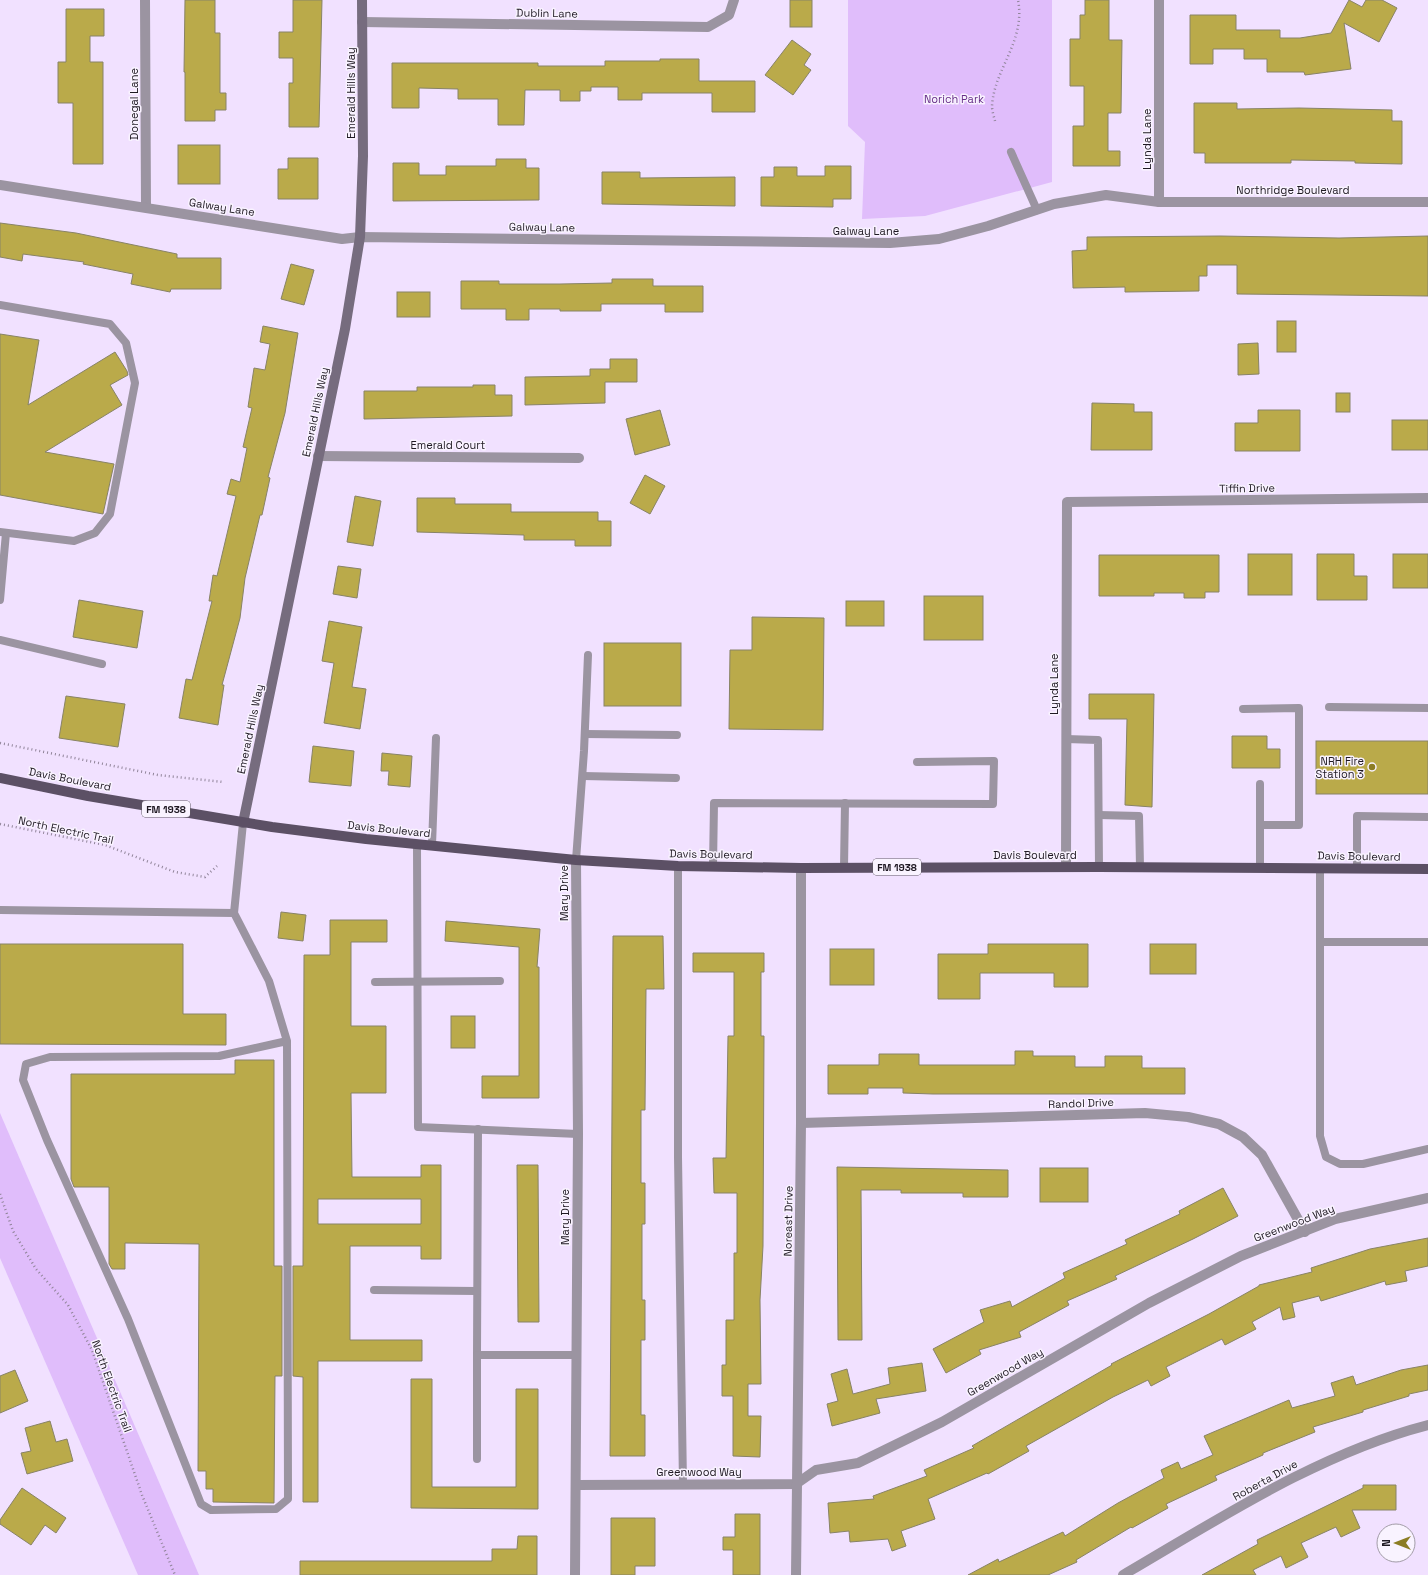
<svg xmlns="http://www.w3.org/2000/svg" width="1428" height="1575" viewBox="0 0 1428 1575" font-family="'Space Grotesk',sans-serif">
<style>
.green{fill:#e0bdfb}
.building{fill:#baaa4a;stroke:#888366;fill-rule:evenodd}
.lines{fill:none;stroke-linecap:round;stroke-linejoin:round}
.path{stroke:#91859a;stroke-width:2.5;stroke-dasharray:1 3;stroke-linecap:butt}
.lane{stroke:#9b94a1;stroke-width:8}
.street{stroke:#9b94a1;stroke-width:10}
.secondary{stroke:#766c7e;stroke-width:10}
.primary{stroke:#5c5065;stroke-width:10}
.poi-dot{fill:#8c7d24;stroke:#f9f3ff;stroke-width:1.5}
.labels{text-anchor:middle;stroke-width:3;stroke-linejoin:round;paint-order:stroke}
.shield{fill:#f9f3ff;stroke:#605a65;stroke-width:1}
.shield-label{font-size:10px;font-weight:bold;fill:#1f1923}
.street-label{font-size:11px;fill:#1f1923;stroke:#f9f3ff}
.park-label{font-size:11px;fill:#662e88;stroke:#f9f3ff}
.poi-label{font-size:11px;fill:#1f1923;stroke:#f9f3ff;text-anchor:end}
</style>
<rect width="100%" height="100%" fill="#f1e1ff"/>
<g class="green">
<polygon points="848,0 1052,0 1052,182 925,216 862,219 865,142 848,126"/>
<polygon points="0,1113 199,1575 138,1575 0,1258"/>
</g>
<g class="building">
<polygon points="185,0 215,0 215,33 220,33 220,93 226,93 226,110 215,110 215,121 185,121 185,72 184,72"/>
<polygon points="293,0 322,0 319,127 289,127 289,83 293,83 293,58 279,58 279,32 293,32"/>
<rect x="790" y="0" width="22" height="27"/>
<polygon points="1085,0 1109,0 1109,40 1122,40 1121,113 1108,113 1108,151 1120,151 1120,166 1073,166 1073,126 1084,126 1084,86 1070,86 1070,39 1080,39 1080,15 1085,15"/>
<polygon points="1349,0 1362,7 1366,0 1382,0 1397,8 1379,42 1344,23 1351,69 1305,75 1304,72 1267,72 1267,59 1244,59 1244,49 1213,49 1213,64 1190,64 1190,15 1236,15 1236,30 1280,30 1280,38 1300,38 1331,33"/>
<polygon points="66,9 104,9 104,36 90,36 90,62 103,62 103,164 73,164 73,103 58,103 58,62 66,62"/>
<polygon points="792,40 811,54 804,65 811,70 793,95 765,75"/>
<polygon points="660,59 699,59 699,81 755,81 755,112 712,112 712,93 642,93 642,100 618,100 618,87 591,87 591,91 580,91 580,101 560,101 560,90 525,90 524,125 498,125 498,99 458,99 458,89 419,88 419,108 392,108 392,63 538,63 538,66 605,66 605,61 660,61"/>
<polygon points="1194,103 1237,103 1237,109 1299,108 1392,110 1392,121 1402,121 1402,164 1355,163 1355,161 1291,160 1291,163 1205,163 1205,153 1194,153"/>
<rect x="178" y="145" width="42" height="39"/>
<polygon points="288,158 318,158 318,199 278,199 278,169 288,169"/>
<polygon points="496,159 526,159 526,168 539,168 539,200 393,201 393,163 419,163 419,175 446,175 446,166 496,166"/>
<polygon points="825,166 851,166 851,199 833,199 833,207 761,206 761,177 774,177 774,167 797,167 797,176 825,176"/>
<polygon points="602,172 640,172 640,178 735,177 735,206 602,204"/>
<polygon points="0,223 76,233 177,254 177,258 221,258 221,289 171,289 170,292 131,284 133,274 83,264 84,262 23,254 22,261 0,257"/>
<polygon points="1220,236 1339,238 1428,236 1428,296 1237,294 1237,265 1207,265 1207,276 1199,276 1199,291 1125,292 1125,287 1073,288 1072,251 1087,250 1087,237"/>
<polygon points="291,264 314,270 304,305 281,299"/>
<polygon points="612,279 653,279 653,286 703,286 703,312 665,312 665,304 601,304 601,311 560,311 560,309 529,309 529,320 506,320 506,309 461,309 461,281 499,281 499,284 560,284 612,283"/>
<rect x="397" y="292" width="33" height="25"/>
<rect x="1277" y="321" width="19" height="31"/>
<polygon points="263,326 298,333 285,413 268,477 270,478 262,515 260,515 245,578 240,618 222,685 224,685 218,725 179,718 186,679 192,680 212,601 209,601 213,575 217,576 236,496 227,494 231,479 240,482 247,448 243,447 252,408 248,407 254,368 265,370 270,344 260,342"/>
<polygon points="0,334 39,340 28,405 115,352 127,371 128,375 110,385 122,405 45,452 114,464 103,514 0,495"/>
<polygon points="1258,343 1259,374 1238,375 1238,344"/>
<polygon points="610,359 637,359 637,382 605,382 605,403 525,405 525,377 590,376 590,369 610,369"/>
<polygon points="473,385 495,385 495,395 512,395 512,416 364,419 364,391 417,391 417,387 473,387"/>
<rect x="1336" y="393" width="14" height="19"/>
<polygon points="1092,403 1134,404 1134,412 1152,412 1152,450 1091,450"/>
<polygon points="660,410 670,445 635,455 626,419"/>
<polygon points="1258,410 1300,410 1300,451 1235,451 1235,423 1258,423"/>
<rect x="1392" y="420" width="36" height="30"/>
<polygon points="645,475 665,486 650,514 630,503"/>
<polygon points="355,496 381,501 373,546 347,542"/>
<polygon points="417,498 455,498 455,504 511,504 511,512 598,512 598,521 611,521 611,546 575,546 575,540 524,540 524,535 417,532"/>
<rect x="1248" y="554" width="44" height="41"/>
<polygon points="1317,554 1354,554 1354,576 1367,576 1367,600 1317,600"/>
<rect x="1393" y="554" width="35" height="34"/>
<polygon points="1099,555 1219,555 1219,592 1205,592 1205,598 1184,598 1184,593 1154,593 1154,596 1099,596"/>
<polygon points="338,566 361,569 357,598 333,594"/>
<rect x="924" y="596" width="59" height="44"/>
<polygon points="79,600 143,611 137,648 73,637"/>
<rect x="846" y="601" width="38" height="25"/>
<polygon points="752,617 824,618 823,730 729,729 730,650 752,650"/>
<polygon points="329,621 362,627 352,687 366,689 360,729 324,723 334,663 322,661"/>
<rect x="604" y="643" width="77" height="63"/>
<polygon points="1089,694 1154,694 1152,807 1125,805 1127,719 1089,719"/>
<polygon points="66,696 125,704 118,747 59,738"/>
<polygon points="1232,736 1267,736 1267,749 1280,749 1280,768 1232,768"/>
<rect x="1316" y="741" width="112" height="53"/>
<polygon points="313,746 354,751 351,786 309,782"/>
<polygon points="382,753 412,756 410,787 388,785 389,771 381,771"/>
<polygon points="281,912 306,915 303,941 278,938"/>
<path d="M330,920H387V942H351V1026H386V1093H351L352,1177H421V1165H441V1259H421V1246H350V1340H422V1361H318V1502H303V1377L293,1376V1266H303L304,955H330ZM318,1199H421V1224H318Z"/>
<polygon points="446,921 540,929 537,967 539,967 539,1098 482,1098 482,1076 519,1076 519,947 445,941"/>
<polygon points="613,936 663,936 664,989 646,989 645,1110 641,1110 641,1183 645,1183 645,1224 642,1224 642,1300 645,1300 645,1340 641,1340 641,1415 645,1415 645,1456 610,1456"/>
<polygon points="0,944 183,944 183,1014 226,1014 226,1045 0,1044"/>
<polygon points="988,944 1088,944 1088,987 1054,987 1054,973 980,973 980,999 938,999 938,954 988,954"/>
<rect x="1150" y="944" width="46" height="30"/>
<rect x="830" y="949" width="44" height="36"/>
<polygon points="693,953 764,953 764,972 761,972 761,1036 764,1036 763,1246 760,1300 761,1384 748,1384 748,1416 761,1416 760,1457 733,1456 733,1396 722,1396 722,1365 726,1365 726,1320 734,1320 734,1253 737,1253 737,1193 714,1193 713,1158 726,1158 728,1036 734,1036 734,972 693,972"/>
<rect x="451" y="1016" width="24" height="32"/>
<polygon points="1015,1051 1033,1051 1033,1056 1075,1056 1075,1067 1105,1067 1105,1056 1142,1056 1142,1068 1185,1068 1185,1094 933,1094 903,1093 903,1088 868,1088 868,1094 828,1094 828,1065 879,1065 879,1054 919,1054 919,1065 1015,1065"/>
<polygon points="235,1060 274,1060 274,1266 282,1266 282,1376 275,1376 274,1503 213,1502 213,1489 206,1489 206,1471 198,1471 199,1244 125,1243 125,1269 112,1269 109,1264 109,1187 74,1187 71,1179 71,1074 235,1074"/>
<polygon points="517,1165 538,1165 539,1322 518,1322"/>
<polygon points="837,1167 1008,1170 1008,1197 963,1197 963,1193 901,1193 901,1190 861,1190 862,1340 838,1340"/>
<rect x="1040" y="1168" width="48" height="34"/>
<polygon points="1223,1188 1238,1216 1193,1239 1115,1276 1117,1279 1067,1301 1069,1305 1019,1332 1021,1337 979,1350 981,1354 946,1373 933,1349 984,1322 980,1310 1010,1301 1012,1307 1065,1278 1063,1273 1127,1244 1125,1240 1180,1214 1179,1211"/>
<polygon points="1428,1238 1428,1266 1405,1271 1407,1281 1386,1285 1385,1281 1321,1301 1319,1296 1292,1303 1295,1317 1283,1320 1280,1307 1252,1322 1256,1329 1225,1345 1222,1339 1166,1367 1170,1376 1151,1386 1148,1380 1113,1397 1026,1446 1029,1451 988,1474 987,1473 928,1499 935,1519 901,1531 906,1546 892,1551 888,1539 850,1542 849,1531 830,1533 828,1503 874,1499 873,1496 927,1476 924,1470 974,1448 972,1446 1112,1365 1111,1364 1209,1314 1259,1286 1259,1285 1312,1272 1311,1268 1370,1249"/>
<polygon points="922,1363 926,1391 876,1399 880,1413 832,1426 827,1404 838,1401 831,1374 847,1369 853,1394 890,1384 888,1368"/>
<polygon points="1428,1365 1428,1390 1409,1394 1409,1396 1363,1410 1363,1412 1313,1427 1315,1432 1263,1453 1263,1455 1215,1476 1217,1480 1166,1504 1168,1508 1132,1528 1131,1527 1076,1560 1077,1562 1048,1575 968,1575 998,1559 999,1562 1063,1532 1065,1536 1118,1503 1164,1478 1161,1470 1178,1462 1181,1469 1213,1455 1204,1436 1289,1400 1292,1408 1335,1396 1331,1383 1353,1376 1356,1385 1401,1370"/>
<polygon points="15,1370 28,1401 0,1413 0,1376"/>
<polygon points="411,1379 432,1379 432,1487 516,1487 516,1389 538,1389 538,1509 411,1508"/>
<polygon points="50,1421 56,1442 67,1439 73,1461 27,1474 21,1453 31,1451 25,1428"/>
<polygon points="1363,1485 1396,1485 1396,1510 1352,1510 1360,1528 1341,1537 1336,1527 1301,1543 1308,1557 1286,1568 1281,1556 1253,1570 1256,1575 1202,1575 1258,1544 1257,1540 1363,1488"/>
<polygon points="22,1488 66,1518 56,1533 45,1525 31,1545 0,1524 0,1520"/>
<polygon points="735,1514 760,1514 760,1575 733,1575 733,1550 723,1550 723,1537 735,1537"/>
<polygon points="611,1518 655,1518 655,1566 635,1566 635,1575 611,1575"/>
<polygon points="518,1536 537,1536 537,1575 300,1575 300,1561 492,1561 492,1549 517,1549"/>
</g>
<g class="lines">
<g class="path">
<path d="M995,121C994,117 992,111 992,106C994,69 1026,41 1018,0"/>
<polyline points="0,743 158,775 223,782"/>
<polyline points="0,824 105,845 175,872 205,877 217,866"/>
<polyline points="0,1194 13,1231 36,1269 68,1305 92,1350 142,1495 175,1575"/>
</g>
<g class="lane">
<polyline points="1011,152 1037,210"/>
<polyline points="0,305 110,324 126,343 135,383 110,514 95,533 74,541 0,532"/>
<polyline points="0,600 6,533"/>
<polyline points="0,640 102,664"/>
<polyline points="1329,707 1428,708"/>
<polyline points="1243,709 1299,708 1299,825 1260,825"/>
<polyline points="585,734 677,735"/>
<polyline points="1066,739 1098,740 1099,867"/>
<polyline points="583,776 676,778"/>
<polyline points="1260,784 1260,867"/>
<polyline points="1099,815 1139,816 1140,867"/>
<polyline points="243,823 234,913 269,981 287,1041 288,1499 276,1509 211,1510 201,1504 128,1319 47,1140 23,1080 26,1064 50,1057 219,1056 287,1041"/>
<polyline points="417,844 418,1127 578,1134"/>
<polyline points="432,845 436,738"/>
<polyline points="576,860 584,751 588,655"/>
<polyline points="678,866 678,1157 683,1484"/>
<polyline points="713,866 714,803 993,804 994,761 917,762"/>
<polyline points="844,868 845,803"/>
<polyline points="1320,868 1320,942 1428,942"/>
<polyline points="1357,869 1357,816 1428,817"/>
<polyline points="0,910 234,913"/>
<polyline points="1320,942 1320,1136 1326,1157 1340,1164 1363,1164 1428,1149"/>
<polyline points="375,982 500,981"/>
<polyline points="478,1129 477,1355 577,1355"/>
<polyline points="374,1290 477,1291"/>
<polyline points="477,1355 477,1459"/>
</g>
<g class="street">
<polyline points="145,0 146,207"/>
<polyline points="362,22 708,27 729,15 734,0"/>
<polyline points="0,185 342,239 360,237 890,243 939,239 988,226 1054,204 1106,195 1159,202 1428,202"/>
<polyline points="1159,202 1159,0"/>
<polyline points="318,456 579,458"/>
<polyline points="1066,867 1067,502 1428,498"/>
<polyline points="801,1123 1145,1113 1188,1117 1219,1124 1243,1137 1262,1155 1305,1232"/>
<polyline points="576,1485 796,1484 816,1470 858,1463 942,1422 1149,1303 1241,1256 1335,1219 1428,1198"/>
<polyline points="575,1575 578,1134 576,860"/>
<polyline points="796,1575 801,1123 801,868"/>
<path d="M1123,1575C1219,1519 1319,1453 1428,1425"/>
</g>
<polyline class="secondary" points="243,823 345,329 360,237 363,156 362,0"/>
<polyline class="primary" points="0,778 88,796 272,827 366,839 576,860 678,866 801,868 1099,867 1428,869"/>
</g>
<circle class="poi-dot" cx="1372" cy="767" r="4"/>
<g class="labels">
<g class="shield">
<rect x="142" y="801" width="48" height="16" rx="3"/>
<rect x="873" y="859" width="48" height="16" rx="3"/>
</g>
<g class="shield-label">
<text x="166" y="813">FM 1938</text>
<text x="897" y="871">FM 1938</text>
</g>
<g class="street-label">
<text transform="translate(547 13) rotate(1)" y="4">Dublin Lane</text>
<text transform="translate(351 93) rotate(-90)" y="4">Emerald Hills Way</text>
<text transform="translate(134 104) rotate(-90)" y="4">Donegal Lane</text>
<text transform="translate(1147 139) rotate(-90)" y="4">Lynda Lane</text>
<text x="1293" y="194">Northridge Boulevard</text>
<text transform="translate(222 207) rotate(9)" y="4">Galway Lane</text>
<text transform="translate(542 227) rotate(1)" y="4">Galway Lane</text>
<text x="866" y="235">Galway Lane</text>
<text transform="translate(315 412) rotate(-78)" y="4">Emerald Hills Way</text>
<text x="448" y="449">Emerald Court</text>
<text transform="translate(1247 488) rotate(-1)" y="4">Tiffin Drive</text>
<text transform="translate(1054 684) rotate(-90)" y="4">Lynda Lane</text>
<text transform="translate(250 729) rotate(-78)" y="4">Emerald Hills Way</text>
<text transform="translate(70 779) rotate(11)" y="4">Davis Boulevard</text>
<text transform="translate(389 829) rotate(6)" y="4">Davis Boulevard</text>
<text transform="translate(66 830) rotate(12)" y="4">North Electric Trail</text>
<text transform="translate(711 854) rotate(1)" y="4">Davis Boulevard</text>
<text x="1035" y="859">Davis Boulevard</text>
<text transform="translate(1359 856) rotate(1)" y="4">Davis Boulevard</text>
<text transform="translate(564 893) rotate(-90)" y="4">Mary Drive</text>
<text transform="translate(1081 1103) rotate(-2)" y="4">Randol Drive</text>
<text transform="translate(565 1217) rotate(-90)" y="4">Mary Drive</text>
<text transform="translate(788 1221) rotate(-89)" y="4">Noreast Drive</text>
<text transform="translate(1294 1223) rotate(-21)" y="4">Greenwood Way</text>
<text transform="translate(1005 1372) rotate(-30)" y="4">Greenwood Way</text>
<text transform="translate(112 1386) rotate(70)" y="4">North Electric Trail</text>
<text x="699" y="1476">Greenwood Way</text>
<text transform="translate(1265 1480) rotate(-29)" y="4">Roberta Drive</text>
</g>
<g class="park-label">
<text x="954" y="103">Norich Park</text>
</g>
<g class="poi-label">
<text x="1364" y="765">NRH Fire<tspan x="1364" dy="13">Station 3</tspan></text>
</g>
</g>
<g transform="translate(1396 1543) rotate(270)"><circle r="19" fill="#f9f3ff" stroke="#a29ca7"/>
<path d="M0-3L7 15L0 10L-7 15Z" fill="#8c7d24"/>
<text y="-6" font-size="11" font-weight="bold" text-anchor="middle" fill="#1f1923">N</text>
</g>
</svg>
